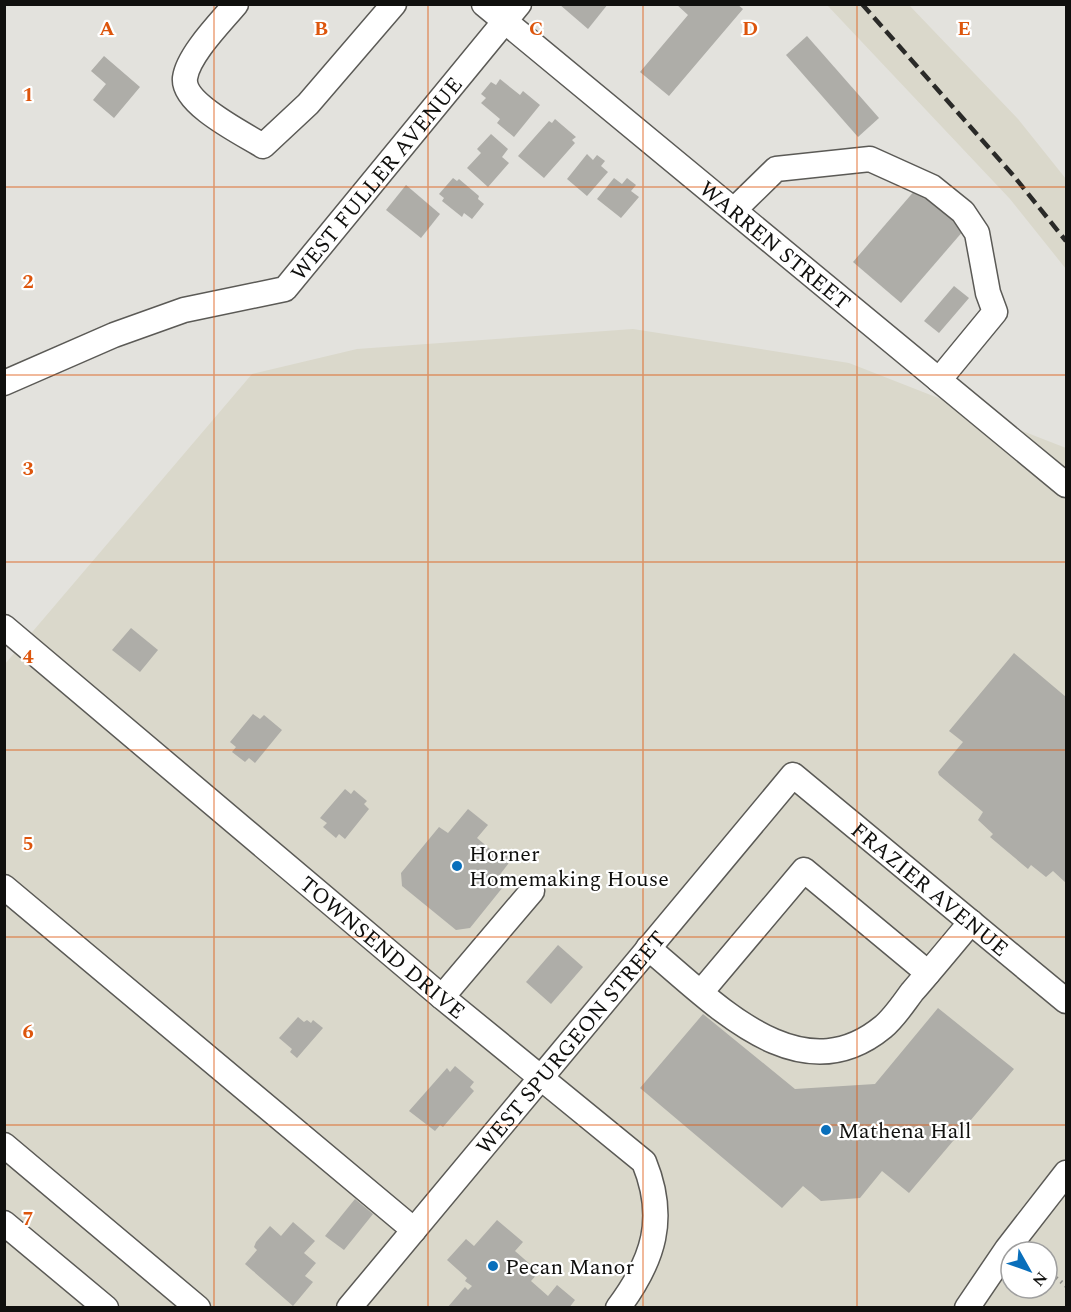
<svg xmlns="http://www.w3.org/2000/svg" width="1071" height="1312" viewBox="0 0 1071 1312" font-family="Spectral,serif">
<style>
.built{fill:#dad8cb;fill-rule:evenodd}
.building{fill:#aeada8}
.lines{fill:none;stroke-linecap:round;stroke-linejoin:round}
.minor-casing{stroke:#5b5a56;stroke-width:27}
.path{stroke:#8d8d89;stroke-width:4;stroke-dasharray:1.5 4.5;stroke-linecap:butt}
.minor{stroke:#fff;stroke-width:24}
.rail{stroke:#2a2a28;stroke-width:4.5;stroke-dasharray:12 6;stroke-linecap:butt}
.grid{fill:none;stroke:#dd550c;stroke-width:1.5;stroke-opacity:0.55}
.poi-dot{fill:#096fbb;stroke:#fff;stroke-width:2}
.labels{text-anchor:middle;stroke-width:4.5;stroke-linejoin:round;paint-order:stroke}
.street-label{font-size:22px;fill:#10100e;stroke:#fff}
.poi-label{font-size:22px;fill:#10100e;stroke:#fff;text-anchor:start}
.grid-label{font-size:20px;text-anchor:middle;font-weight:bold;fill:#dd550c;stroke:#fff;stroke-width:4.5;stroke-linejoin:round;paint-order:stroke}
</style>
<rect width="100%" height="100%" fill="#e3e2dd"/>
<g class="built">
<polygon points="827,5 909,5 1018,119 1066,179 1066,269 1010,199"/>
<path d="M633,329L849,363L1066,448V1307L5,1308V664L252,374L357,349ZM1011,1252H1047V1288H1011Z"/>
</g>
<g class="building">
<polygon points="559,4 608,4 588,29"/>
<polygon points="676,4 737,4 743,9 669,96 640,72 688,15"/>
<polygon points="807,36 879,118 858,137 786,55"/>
<polygon points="104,56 140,87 114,118 93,100 106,84 91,71"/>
<polygon points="500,79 520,95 523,91 540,105 514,137 497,123 500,119 481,103 486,98 481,94 491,82 496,85"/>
<polygon points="555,119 576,137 572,140 575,143 544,178 518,156 549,121 552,123"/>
<polygon points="491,134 508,149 502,157 509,163 488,187 467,168 481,153 477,149"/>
<polygon points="587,154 593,160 597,155 605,161 601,166 608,172 587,196 567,179"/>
<polygon points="453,178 457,181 459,179 479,196 478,199 484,204 472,219 464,213 462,217 442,201 444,198 439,194"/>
<polygon points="614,178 622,184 627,178 636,185 631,191 639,197 621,218 597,199"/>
<polygon points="406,185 440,214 421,238 386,210"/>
<polygon points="916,189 964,230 901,303 853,262"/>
<polygon points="954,286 969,298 939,333 924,321"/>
<polygon points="131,628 158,650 140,672 112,650"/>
<polygon points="1014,653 1066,697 1066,883 1053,871 1046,877 1031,865 1028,869 990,837 993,834 978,820 983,812 939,775 938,772 963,742 949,731"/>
<polygon points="253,714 260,719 264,715 282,730 255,763 249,758 245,762 232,752 236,747 230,742"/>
<polygon points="345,789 351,794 354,790 367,801 364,804 369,809 345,839 339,834 336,838 323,827 327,823 320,818"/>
<polygon points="468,809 488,825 477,838 496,854 501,849 512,859 495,881 503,887 470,928 456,930 402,886 401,873 439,827 448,833"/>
<polygon points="558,945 583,967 551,1004 526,982"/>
<polygon points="938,1008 1014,1069 909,1193 882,1171 860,1198 821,1201 803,1186 782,1208 640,1088 703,1014 795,1089 875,1084"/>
<polygon points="298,1017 304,1022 307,1020 311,1023 313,1020 323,1028 297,1058 290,1052 292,1049 279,1038"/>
<polygon points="455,1066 474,1082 470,1087 474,1091 443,1127 440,1125 435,1131 409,1111 447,1068 450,1072"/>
<polygon points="355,1199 373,1214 344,1250 325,1236"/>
<polygon points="497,1220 523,1242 515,1251 539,1272 531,1281 548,1296 557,1285 575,1300 569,1308 447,1308 465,1287 468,1290 472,1286 465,1281 467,1278 447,1260 466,1239 474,1246"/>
<polygon points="293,1222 315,1241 304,1253 316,1263 305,1276 313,1282 293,1306 245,1264 257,1250 254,1247 256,1242 270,1226 281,1236"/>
</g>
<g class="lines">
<g class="minor-casing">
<g id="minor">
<path d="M236,4C221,22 188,55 185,78C182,104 244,134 263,146L308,104L394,4"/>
<path id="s1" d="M484,4L1066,485"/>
<polyline points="734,210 776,169 870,159 932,187 963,212 977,233 988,293 995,312 939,380"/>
<path id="s2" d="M4,383L114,335L184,310L285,289L519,4"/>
<path id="s3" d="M4,627L442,997L644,1162C667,1218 654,1260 618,1308"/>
<polyline points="4,887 414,1230"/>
<path d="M648,948C712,1000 798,1097 883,1027C894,1018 903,1004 912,992C932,969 951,946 971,922"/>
<polyline points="702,991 804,870 928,973"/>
<polyline points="442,997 532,891"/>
<polyline points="4,1145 198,1308"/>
<polyline points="4,1223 106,1308"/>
<path id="s4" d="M349,1308L793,775L1066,1001"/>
<polyline points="967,1308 1007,1249 1066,1173"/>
</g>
</g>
<polyline class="path" points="1047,1270 1066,1286"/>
<use href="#minor" class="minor"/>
<polyline class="rail" points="862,4 1013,175 1066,241"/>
</g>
<path class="grid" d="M214,4V1308M428,4V1308M643,4V1308M857,4V1308M4,187H1066M4,375H1066M4,562H1066M4,750H1066M4,937H1066M4,1125H1066"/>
<g class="poi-dot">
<circle cx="457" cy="866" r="6"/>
<circle cx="826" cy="1130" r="6"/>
<circle cx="493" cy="1266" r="6"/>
</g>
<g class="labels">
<g class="street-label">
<text dy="8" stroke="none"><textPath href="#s2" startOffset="441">WEST FULLER AVENUE</textPath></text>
<text dy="8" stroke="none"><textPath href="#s1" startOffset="378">WARREN STREET</textPath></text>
<text dy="8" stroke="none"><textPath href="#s4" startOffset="872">FRAZIER AVENUE</textPath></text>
<text dy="8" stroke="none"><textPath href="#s3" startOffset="496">TOWNSEND DRIVE</textPath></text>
<text dy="8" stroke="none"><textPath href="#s4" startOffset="346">WEST SPURGEON STREET</textPath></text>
</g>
<g class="poi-label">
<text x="469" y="861">Horner<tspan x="469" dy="25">Homemaking House</tspan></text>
<text x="838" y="1138">Mathena Hall</text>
<text x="505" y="1274">Pecan Manor</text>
</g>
</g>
<g class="grid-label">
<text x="107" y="35">A</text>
<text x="321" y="35">B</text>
<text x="536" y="35">C</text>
<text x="750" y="35">D</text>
<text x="964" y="35">E</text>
<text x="28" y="101">1</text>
<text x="28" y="288">2</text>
<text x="28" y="475">3</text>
<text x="28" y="663">4</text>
<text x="28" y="850">5</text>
<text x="28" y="1038">6</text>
<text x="28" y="1225">7</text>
</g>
<rect width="1071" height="1312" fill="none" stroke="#10100e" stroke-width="12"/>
<g transform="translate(1029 1270) rotate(130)"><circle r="28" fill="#ffffff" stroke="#9f9f9f" stroke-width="1.5"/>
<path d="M0-4.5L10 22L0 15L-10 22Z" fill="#096fbb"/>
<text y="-9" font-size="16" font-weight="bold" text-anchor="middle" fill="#10100e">N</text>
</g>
</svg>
